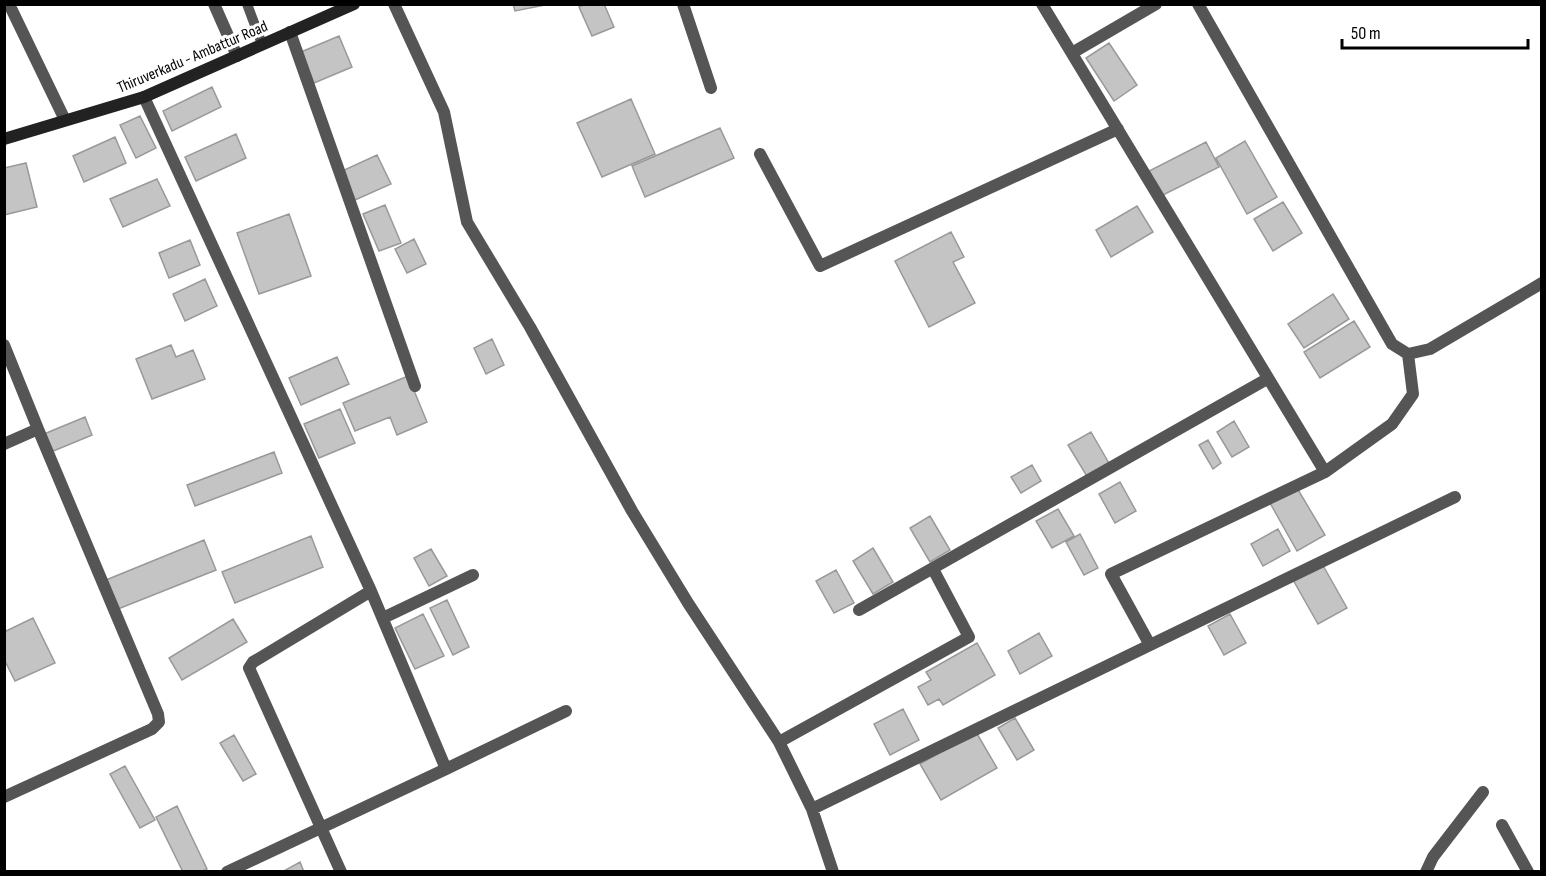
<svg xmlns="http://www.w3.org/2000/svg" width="1546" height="876" font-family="'Sofia Sans Condensed',sans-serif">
	<rect width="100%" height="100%" fill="#fff"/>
	<!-- building -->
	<path fill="#c4c4c4" stroke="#999" stroke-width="1.5" d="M 513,4 L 550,4 L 515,11 Z
		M 585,4 L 604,4 L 614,27 L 592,36 L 579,7 Z
		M 339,36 L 352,67 L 314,83 L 301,52 Z
		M 1109,43 L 1137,85 L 1114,101 L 1086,58 Z
		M 212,87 L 221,107 L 172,131 L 163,111 Z
		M 631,99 L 655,154 L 602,177 L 577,123 Z
		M 140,116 L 156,148 L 136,158 L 120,125 Z
		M 720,128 L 734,158 L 645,197 L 632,166 Z
		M 236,134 L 246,158 L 196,181 L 185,157 Z
		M 115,137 L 126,163 L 84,182 L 73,156 Z
		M 1245,141 L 1277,197 L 1247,214 L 1216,158 Z
		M 1206,142 L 1219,167 L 1161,196 L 1149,171 Z
		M 377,155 L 391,184 L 355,200 L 342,171 Z
		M 26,163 L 37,207 L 4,215 L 4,168 Z
		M 157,179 L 170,206 L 123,227 L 110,199 Z
		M 1283,202 L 1302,233 L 1273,251 L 1254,219 Z
		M 385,205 L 401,243 L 379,251 L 363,214 Z
		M 1137,206 L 1153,232 L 1111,257 L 1096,230 Z
		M 289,214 L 311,276 L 259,294 L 237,233 Z
		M 951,232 L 964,257 L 953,262 L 975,303 L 929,327 L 895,261 Z
		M 414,239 L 426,264 L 407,273 L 395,249 Z
		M 190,240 L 200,265 L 169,278 L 159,253 Z
		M 205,279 L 217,306 L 185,321 L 173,294 Z
		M 1333,294 L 1349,319 L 1304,348 L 1288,324 Z
		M 1354,321 L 1370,347 L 1320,378 L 1304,352 Z
		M 492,339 L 504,365 L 486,374 L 474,348 Z
		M 171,345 L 176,357 L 193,350 L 205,379 L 152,399 L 136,359 Z
		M 337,357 L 349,384 L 301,405 L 289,378 Z
		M 408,376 L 427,422 L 397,435 L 390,417 L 355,431 L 343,403 Z
		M 340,409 L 355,443 L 319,458 L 304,424 Z
		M 85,417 L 92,435 L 51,452 L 44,434 Z
		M 1234,421 L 1249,447 L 1232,457 L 1217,432 Z
		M 1091,432 L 1110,465 L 1088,478 L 1068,445 Z
		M 1208,440 L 1221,463 L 1213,469 L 1199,445 Z
		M 274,452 L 282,473 L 195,506 L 187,485 Z
		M 1032,465 L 1041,481 L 1021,493 L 1011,477 Z
		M 1120,482 L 1136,511 L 1115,523 L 1099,494 Z
		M 1297,488 L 1325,535 L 1297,551 L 1270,503 Z
		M 1058,509 L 1074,536 L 1052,548 L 1036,521 Z
		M 930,516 L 950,550 L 930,562 L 910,528 Z
		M 1278,529 L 1290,551 L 1263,566 L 1251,544 Z
		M 1080,534 L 1098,568 L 1084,575 L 1066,542 Z
		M 311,536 L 323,567 L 235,603 L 222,572 Z
		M 204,540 L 216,570 L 118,609 L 106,580 Z
		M 873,548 L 893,582 L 873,594 L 853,561 Z
		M 431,549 L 447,576 L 429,586 L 414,558 Z
		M 1321,562 L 1347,608 L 1318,624 L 1292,578 Z
		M 836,570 L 854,603 L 834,613 L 816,581 Z
		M 447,600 L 469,647 L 453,655 L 430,608 Z
		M 423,614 L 444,656 L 415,669 L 395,628 Z
		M 1230,614 L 1246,643 L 1224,655 L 1208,626 Z
		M 33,618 L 55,663 L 15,681 L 4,659 L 4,632 Z
		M 233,619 L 247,642 L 182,680 L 169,658 Z
		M 1039,633 L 1052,656 L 1020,674 L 1008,651 Z
		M 977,643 L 995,675 L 943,705 L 939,699 L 928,705 L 918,687 L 931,680 L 926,672 Z
		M 903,709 L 919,740 L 890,755 L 874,724 Z
		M 1015,718 L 1034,750 L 1017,760 L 998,728 Z
		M 976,732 L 997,768 L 941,800 L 920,764 Z
		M 234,735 L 256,774 L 243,781 L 220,743 Z
		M 125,766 L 155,820 L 140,828 L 110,774 Z
		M 177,806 L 207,869 L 201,872 L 183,872 L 156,817 Z
		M 300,862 L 304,872 L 282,872 Z"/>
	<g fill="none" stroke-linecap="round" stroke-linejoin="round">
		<!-- lane -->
		<path stroke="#555" stroke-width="10" d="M 247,4 L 262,44"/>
		<!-- street -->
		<path stroke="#555" stroke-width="12" d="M 9,4 L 65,120
			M 214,4 L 237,56
			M 394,4 L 444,112 L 467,222 L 530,327 L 632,511 L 688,603 L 779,742 L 812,809 L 833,872
			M 683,4 L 711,88
			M 1042,4 L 1325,472 L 1111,574 L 1150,645
			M 1198,4 L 1392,344 L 1408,354 L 1430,349 L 1542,283
			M 290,32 L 415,386
			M 1072,53 L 1156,4
			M 144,97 L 371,591 L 446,769 L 227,872
			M 760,154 L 820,266 L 1118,129
			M 4,345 L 38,429 L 158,714 L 159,722 L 152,729 L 4,797
			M 4,444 L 38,429
			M 1325,472 L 1392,424 L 1413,394 L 1408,354
			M 859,610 L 1267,379
			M 383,618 L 473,575
			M 779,742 L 969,637 L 933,569
			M 446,769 L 566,711
			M 812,809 L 1455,497
			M 1502,825 L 1528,872
			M 341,872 L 249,668 L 253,662 L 371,591
			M 1426,872 L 1433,857 L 1483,792"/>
		<!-- secondary -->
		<path stroke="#222" stroke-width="12" d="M 4,139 L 144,97 L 354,4"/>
	</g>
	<g text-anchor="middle" stroke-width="6" stroke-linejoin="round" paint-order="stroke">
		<!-- street labels -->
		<g font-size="16" fill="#000" stroke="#fff">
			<text transform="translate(192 56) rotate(-23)" y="6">Thiruverkadu - Ambattur Road</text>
		</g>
	</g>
	<!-- border -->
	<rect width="1546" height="876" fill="none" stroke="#000000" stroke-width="12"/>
	<!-- scale -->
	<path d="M1342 39v9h186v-9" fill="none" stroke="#000000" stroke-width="3"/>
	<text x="1351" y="39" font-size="18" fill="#000000" stroke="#ffffff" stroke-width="4.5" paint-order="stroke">50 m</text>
</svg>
